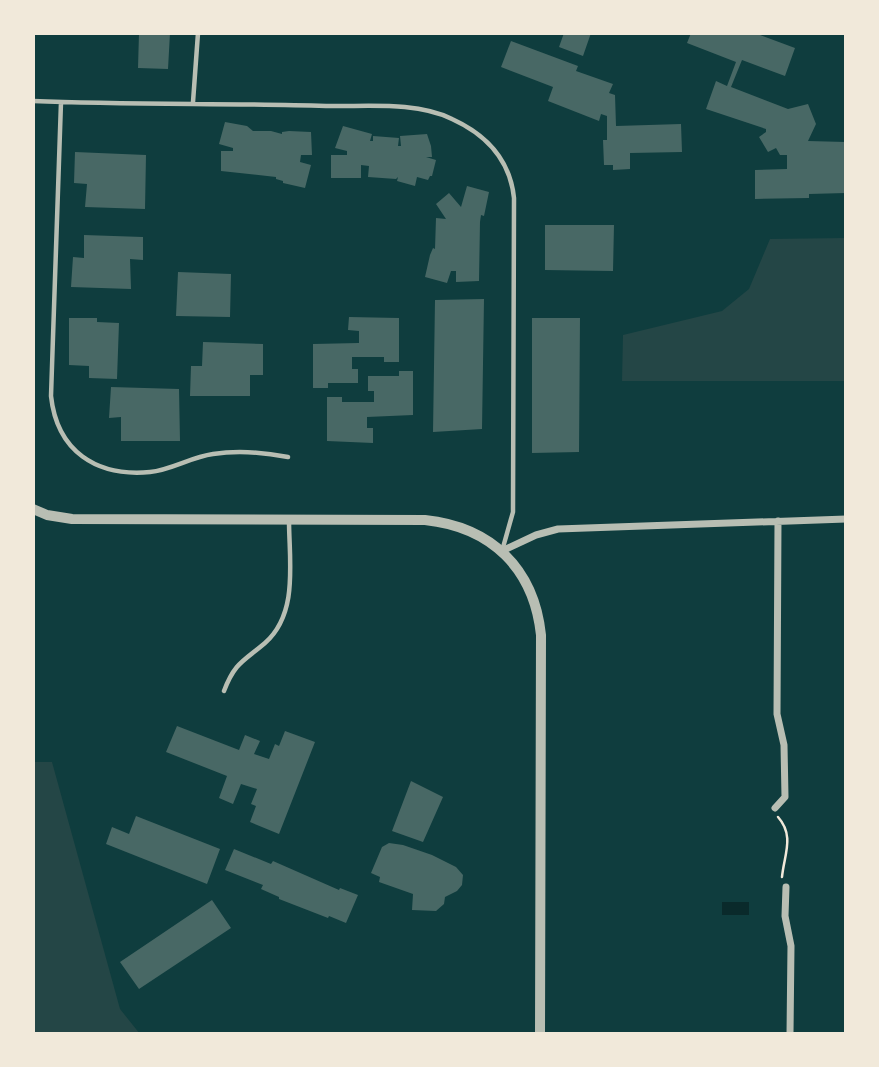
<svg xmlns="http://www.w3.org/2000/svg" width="879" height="1067" font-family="'Sofia Sans Condensed',sans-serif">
	<rect width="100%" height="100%" fill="#0f3d3e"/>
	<!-- green -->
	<path fill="#244646" d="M 846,238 L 846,381 L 622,381 L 623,335 L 722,311 L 749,289 L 770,239 Z
		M 33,762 L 52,762 L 120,1009 L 140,1034 L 33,1034 Z"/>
	<!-- water -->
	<path fill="#0a2a2b" d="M 722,902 L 749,902 L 749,915 L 722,915 Z"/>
	<!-- building -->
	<path fill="#486865" d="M 139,33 L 170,33 L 168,69 L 138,68 Z
		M 564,33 L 591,33 L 583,56 L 559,47 Z
		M 691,33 L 755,33 L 795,48 L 785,76 L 742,60 L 731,87 L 788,109 L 808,104 L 816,124 L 808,141 L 846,142 L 846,193 L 809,194 L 809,198 L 755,199 L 755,170 L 787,169 L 787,155 L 780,155 L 776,148 L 768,152 L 759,137 L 766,132 L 766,129 L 706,109 L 716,81 L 727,86 L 736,62 L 687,43 Z
		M 511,41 L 578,66 L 576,71 L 613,84 L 609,93 L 615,95 L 616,126 L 681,124 L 682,152 L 630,153 L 630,169 L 613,170 L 613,165 L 604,165 L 603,140 L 607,140 L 607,116 L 601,114 L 599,121 L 548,101 L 553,87 L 501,67 Z
		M 225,122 L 247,126 L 253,131 L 271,131 L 282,134 L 282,132 L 289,131 L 311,132 L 312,155 L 301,155 L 300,162 L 311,165 L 305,188 L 283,183 L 283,181 L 276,179 L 276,177 L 221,171 L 221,151 L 233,151 L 233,148 L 219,144 Z
		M 343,126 L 372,134 L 370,141 L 373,141 L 373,136 L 399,138 L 398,146 L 401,146 L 400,136 L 427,134 L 431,146 L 432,157 L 426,157 L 436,160 L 432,176 L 430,176 L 428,180 L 417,177 L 415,186 L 397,181 L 398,177 L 396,179 L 368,177 L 369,166 L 361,165 L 361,178 L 331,178 L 331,155 L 347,155 L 347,151 L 335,148 Z
		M 75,152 L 146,155 L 145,209 L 85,207 L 87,184 L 74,183 Z
		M 467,186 L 489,192 L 484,216 L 481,215 L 480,222 L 479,281 L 456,282 L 456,271 L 451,271 L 447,283 L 425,277 L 430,255 L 433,248 L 435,249 L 436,218 L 446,219 L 436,204 L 449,193 L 461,207 Z
		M 545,225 L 614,225 L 613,271 L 545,270 Z
		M 84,235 L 143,237 L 143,260 L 130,259 L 131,289 L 71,287 L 73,257 L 84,258 Z
		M 178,272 L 231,274 L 230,317 L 176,316 Z
		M 484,299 L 482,429 L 433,432 L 435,300 Z
		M 349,317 L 399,318 L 399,362 L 384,362 L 384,357 L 352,357 L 352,369 L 358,369 L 358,383 L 328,383 L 328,388 L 313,388 L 313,344 L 359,343 L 359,331 L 348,330 Z
		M 69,318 L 97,318 L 97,322 L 119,323 L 117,379 L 89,378 L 89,366 L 69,365 Z
		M 532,318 L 580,318 L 579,452 L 532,453 Z
		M 203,342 L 263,344 L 263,375 L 250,375 L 250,396 L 190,396 L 191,366 L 202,366 Z
		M 399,371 L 413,371 L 413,415 L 367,417 L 367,428 L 373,428 L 373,443 L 327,441 L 327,397 L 342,397 L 342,402 L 374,402 L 374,391 L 368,391 L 368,376 L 399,376 Z
		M 111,387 L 179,389 L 180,441 L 121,441 L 121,417 L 109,418 Z
		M 177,726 L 239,750 L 245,735 L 260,741 L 254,754 L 269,759 L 275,744 L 279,746 L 285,731 L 315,742 L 279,834 L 250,822 L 256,806 L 251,804 L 257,789 L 241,784 L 233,804 L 219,798 L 227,776 L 166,752 Z
		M 411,781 L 443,797 L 423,842 L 392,831 Z
		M 136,816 L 220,849 L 207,884 L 106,844 L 112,827 L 129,834 Z
		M 389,843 L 403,845 L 432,855 L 456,867 L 463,875 L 462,885 L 457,891 L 445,897 L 444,904 L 436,911 L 412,910 L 413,894 L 379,882 L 380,877 L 371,873 L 382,847 Z
		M 234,849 L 271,864 L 273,861 L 339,890 L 340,888 L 358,895 L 346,923 L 329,916 L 328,918 L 279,899 L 279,897 L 261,889 L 263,885 L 225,870 Z
		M 212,900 L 231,928 L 139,989 L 120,962 Z"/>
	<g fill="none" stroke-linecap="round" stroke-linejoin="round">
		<!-- path -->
		<path stroke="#f1e9da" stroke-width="2.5" d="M 778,817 C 795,836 784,855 782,877"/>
		<!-- service -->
		<path stroke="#b8beb3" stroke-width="4.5" d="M 33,101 C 131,105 228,103 326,106 C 366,107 415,101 452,119 C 487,135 510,160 514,198 L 513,512 L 502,551
			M 61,102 L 51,396 C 57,451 96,477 150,472 C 171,470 191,457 213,454 C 239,450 262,452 288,457
			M 193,102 L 198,33
			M 224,691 C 235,662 244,661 265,643 C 299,613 289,561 289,520"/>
		<!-- minor -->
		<path stroke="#b8beb3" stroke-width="7" d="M 502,551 L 536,535 L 558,529 L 846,519
			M 775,808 L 785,797 L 784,745 L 777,714 L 778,521
			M 786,887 L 785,916 L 791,946 L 790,1034"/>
		<!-- tertiary -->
		<path stroke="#b8beb3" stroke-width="10" d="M 33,509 L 47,515 L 72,519 L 425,520 C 491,527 534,568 541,635 L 540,1034"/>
	</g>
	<!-- border -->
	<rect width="879" height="1067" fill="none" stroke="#f1e9da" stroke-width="70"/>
</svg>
